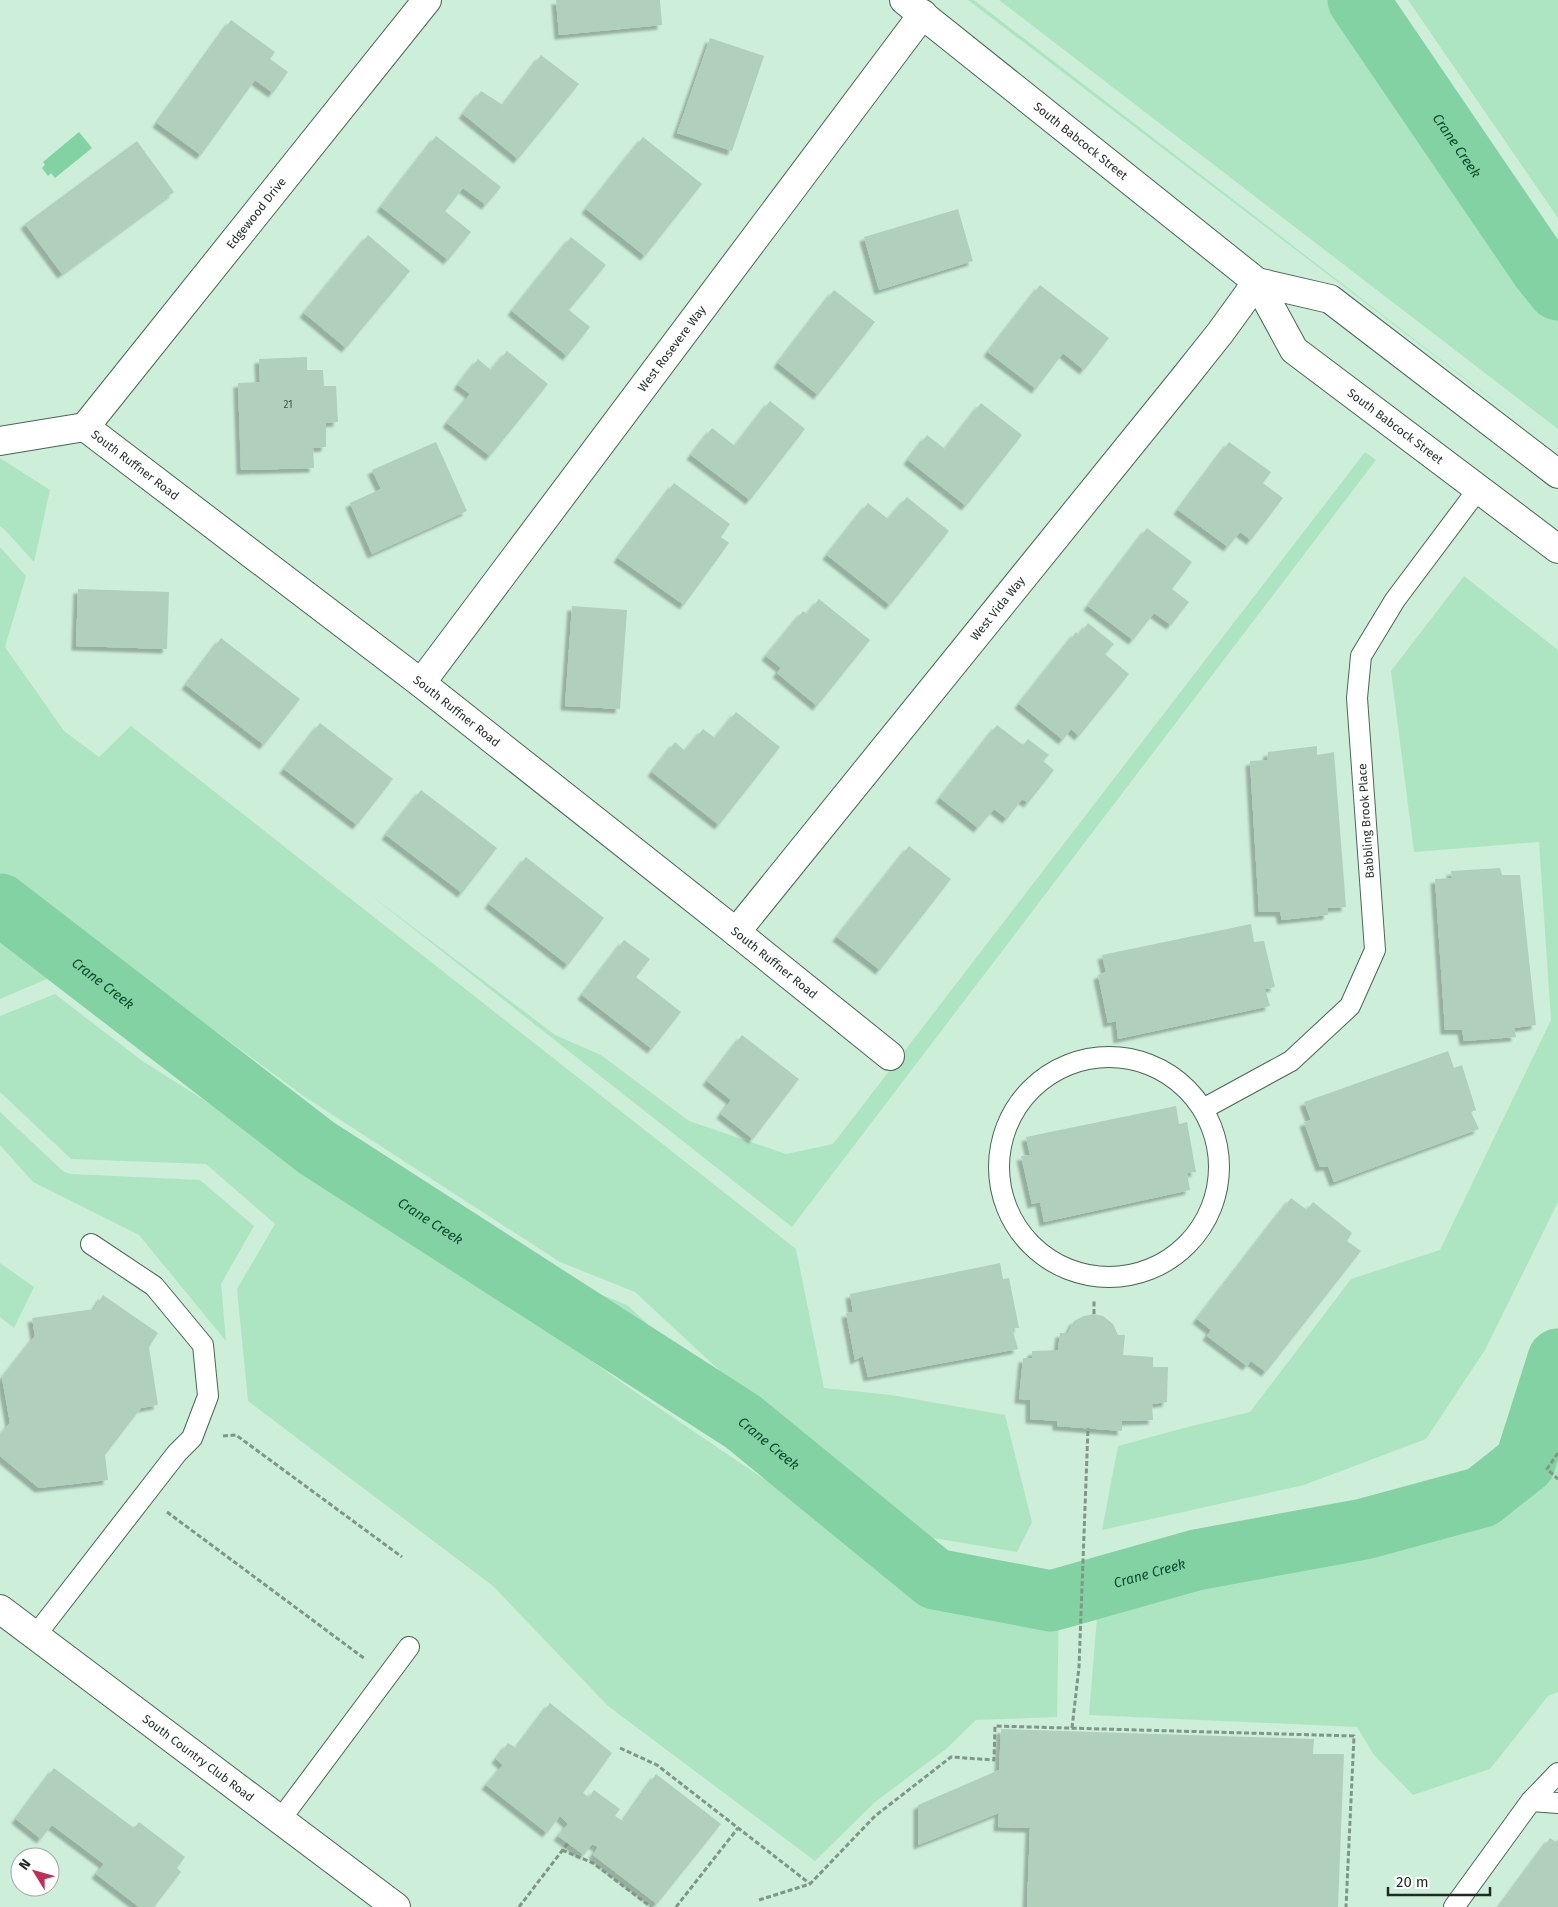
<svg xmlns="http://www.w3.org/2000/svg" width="1558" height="1907" font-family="'Fira Sans',sans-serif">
	<defs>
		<filter id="shadow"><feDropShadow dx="-4.5" dy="4.5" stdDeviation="1" flood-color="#0004"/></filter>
	</defs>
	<rect width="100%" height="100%" fill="#cdeed9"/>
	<!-- green -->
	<path fill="#ade5c3" d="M 968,0 L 974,0 L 1558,450 Z
		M 999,0 L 1336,0 L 1509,256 L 1558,313 L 1558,429 Z
		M 1354,0 L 1390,0 L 1558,245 L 1558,290 L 1522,248 Z
		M 1408,0 L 1558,0 L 1558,218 Z
		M 1365,452 L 1376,460 L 792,1227 L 368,893 L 555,1035 L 601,1055 L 689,1121 L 786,1154 L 833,1144 Z
		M 0,458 L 50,490 L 34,562 L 5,530 L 0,526 Z
		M 0,547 L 26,576 L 5,647 L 64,731 L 99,757 L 131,726 L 796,1249 L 824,1388 L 891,1395 L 1005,1415 L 1032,1522 L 1017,1552 L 927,1537 L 787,1433 L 635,1292 L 560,1262 L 305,1097 L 0,873 Z
		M 1464,576 L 1558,650 L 1558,1202 L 1485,1350 L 1426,1439 L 1304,1485 L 1102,1530 L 1118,1446 L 1188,1427 L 1250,1412 L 1351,1279 L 1440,1250 L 1551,1020 L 1539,842 L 1414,852 L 1391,671 Z
		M 0,892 L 296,1109 L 551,1274 L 627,1305 L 689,1362 L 665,1393 L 485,1267 L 330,1162 L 149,1047 L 58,979 L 47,979 L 0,999 Z
		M 55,994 L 141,1060 L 322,1175 L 477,1279 L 631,1389 L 813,1512 L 918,1588 L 993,1603 L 1059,1607 L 1057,1717 L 976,1720 L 946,1749 L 875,1802 L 815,1861 L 608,1706 L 493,1586 L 248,1401 L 237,1289 L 275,1224 L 206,1164 L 71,1159 L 0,1092 L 0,1016 Z
		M 0,1112 L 64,1172 L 72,1174 L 200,1180 L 254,1226 L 221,1284 L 226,1341 L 139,1235 L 33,1182 L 0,1145 Z
		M 0,1263 L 34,1287 L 14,1328 L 0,1317 Z
		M 1558,1359 L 1558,1692 L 1548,1696 L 1490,1769 L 1413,1795 L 1374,1755 L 1357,1727 L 1089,1715 L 1098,1605 L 1479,1524 L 1542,1481 L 1525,1463 Z"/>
	<!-- water -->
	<path fill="#82d2a4" d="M 79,132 L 92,148 L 55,178 L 51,173 L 48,176 L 42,168 L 45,165 L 43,162 Z"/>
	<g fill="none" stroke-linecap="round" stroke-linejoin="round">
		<!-- river -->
		<g stroke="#82d2a4" stroke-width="61">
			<path id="s1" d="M 1358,0 L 1541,269 L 1558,290"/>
			<path id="s2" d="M 0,904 L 317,1148 L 743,1422 L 935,1579 L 1051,1601 L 1196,1560 L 1364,1529 L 1482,1497 L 1525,1463 L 1558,1359"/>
		</g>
	</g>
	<!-- building -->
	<path fill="#b0d0bc" filter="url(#shadow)" d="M 556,0 L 660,0 L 662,25 L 559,35 Z
		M 231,20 L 275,52 L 270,59 L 288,72 L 273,93 L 255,80 L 201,155 L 157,123 Z
		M 710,38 L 764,56 L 732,151 L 677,133 Z
		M 541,55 L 579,84 L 518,159 L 463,114 L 481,91 L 503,105 Z
		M 436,136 L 501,187 L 486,205 L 463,188 L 445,211 L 471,232 L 448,260 L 381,207 Z
		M 643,137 L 702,184 L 645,256 L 586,209 Z
		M 137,141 L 174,192 L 62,274 L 25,224 Z
		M 958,209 L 973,261 L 879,290 L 864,237 Z
		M 368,235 L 410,271 L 346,348 L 304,313 Z
		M 571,237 L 606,265 L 569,310 L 590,327 L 567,356 L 512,311 Z
		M 1040,285 L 1109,338 L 1084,370 L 1063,353 L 1036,389 L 988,352 Z
		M 834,290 L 875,322 L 818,395 L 778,363 Z
		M 507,351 L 548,384 L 490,456 L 447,423 L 470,394 L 458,385 L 478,359 L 491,370 Z
		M 307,357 L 307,370 L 323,370 L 324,386 L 336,386 L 338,422 L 326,423 L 326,447 L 313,448 L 314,468 L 241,470 L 238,383 L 260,382 L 259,359 Z
		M 770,401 L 805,429 L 750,500 L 691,455 L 712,428 L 735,446 Z
		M 981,403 L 1022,435 L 966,506 L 908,460 L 927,435 L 945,449 Z
		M 436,442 L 467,511 L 372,554 L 350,503 L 381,489 L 372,470 Z
		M 1229,442 L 1271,472 L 1263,483 L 1283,498 L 1251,540 L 1240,532 L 1228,547 L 1178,510 Z
		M 674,483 L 730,524 L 721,537 L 729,543 L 684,605 L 618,558 Z
		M 907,497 L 949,531 L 890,605 L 827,555 L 868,503 L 888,519 Z
		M 1147,528 L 1192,562 L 1172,589 L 1189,602 L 1171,625 L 1154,613 L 1133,640 L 1088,606 Z
		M 78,589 L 169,592 L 167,649 L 76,646 Z
		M 819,599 L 870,640 L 817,706 L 777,673 L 781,668 L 766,656 L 803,611 L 807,614 Z
		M 572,606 L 627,610 L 620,709 L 565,706 Z
		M 1088,623 L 1114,644 L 1105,654 L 1129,674 L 1079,736 L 1071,729 L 1063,740 L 1019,704 L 1076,632 L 1079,635 Z
		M 221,638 L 300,699 L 264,745 L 186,685 Z
		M 736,712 L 780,747 L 719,825 L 652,772 L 675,742 L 685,751 L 703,729 L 715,738 Z
		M 320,723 L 393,779 L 357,825 L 284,769 Z
		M 997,725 L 1023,745 L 1028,739 L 1049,755 L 1043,761 L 1054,770 L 1028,803 L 1022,799 L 1007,819 L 994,809 L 978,828 L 940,798 Z
		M 1317,746 L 1317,755 L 1334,752 L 1346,907 L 1328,908 L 1328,915 L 1282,920 L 1280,912 L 1259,912 L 1250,761 L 1267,760 L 1268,752 Z
		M 421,790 L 497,848 L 462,893 L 386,835 Z
		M 909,846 L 951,879 L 880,970 L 837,937 Z
		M 526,857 L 604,918 L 568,965 L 489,904 Z
		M 1500,868 L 1502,875 L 1520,875 L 1536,1025 L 1514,1028 L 1516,1037 L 1464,1041 L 1462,1030 L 1445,1030 L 1435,879 L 1452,878 L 1451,871 Z
		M 1251,924 L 1254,942 L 1264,941 L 1275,987 L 1265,989 L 1270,1006 L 1118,1039 L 1116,1021 L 1108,1023 L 1098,975 L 1106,972 L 1102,955 Z
		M 624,940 L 650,959 L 636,977 L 681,1012 L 652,1049 L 582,995 Z
		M 742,1035 L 799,1079 L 753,1139 L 721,1114 L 731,1100 L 707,1081 Z
		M 1448,1051 L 1454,1068 L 1462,1065 L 1476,1110 L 1471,1112 L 1479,1129 L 1334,1182 L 1328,1166 L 1320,1167 L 1304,1122 L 1311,1120 L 1304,1102 Z
		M 1176,1106 L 1179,1124 L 1187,1122 L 1196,1172 L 1187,1173 L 1190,1190 L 1044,1222 L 1040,1202 L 1032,1204 L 1021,1156 L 1030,1155 L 1026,1137 Z
		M 1291,1198 L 1307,1210 L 1313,1202 L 1352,1233 L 1347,1241 L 1361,1251 L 1266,1372 L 1251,1361 L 1247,1366 L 1207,1336 L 1211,1330 L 1197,1319 Z
		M 1000,1263 L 1003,1279 L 1009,1278 L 1019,1328 L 1012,1328 L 1018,1349 L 868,1377 L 863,1356 L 855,1360 L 846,1313 L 853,1312 L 850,1294 Z
		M 103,1295 L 158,1333 L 149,1347 L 158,1405 L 141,1408 L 105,1455 L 108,1480 L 39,1488 L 0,1456 L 0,1435 L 10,1423 L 2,1378 L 35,1336 L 32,1318 L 94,1309 Z
		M 1094,1314 L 1103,1316 L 1113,1324 L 1118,1335 L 1125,1335 L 1123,1355 L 1153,1357 L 1153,1367 L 1168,1367 L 1167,1402 L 1152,1404 L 1153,1420 L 1122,1421 L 1122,1431 L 1057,1426 L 1057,1421 L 1030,1419 L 1030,1400 L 1019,1399 L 1023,1358 L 1032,1358 L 1032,1351 L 1058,1350 L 1060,1333 L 1068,1333 L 1074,1321 L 1084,1316 Z
		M 550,1703 L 612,1753 L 583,1793 L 589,1797 L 594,1790 L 620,1809 L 615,1816 L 623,1821 L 656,1774 L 721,1824 L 657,1904 L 593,1855 L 598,1847 L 592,1844 L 584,1855 L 558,1836 L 568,1824 L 560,1816 L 547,1833 L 486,1785 L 503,1765 L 496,1759 L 508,1743 L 516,1748 Z
		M 1001,1729 L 1314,1739 L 1313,1754 L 1344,1754 L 1338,1907 L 1027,1907 L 1030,1828 L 998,1827 L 999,1813 L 918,1845 L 918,1805 L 999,1770 Z
		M 54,1768 L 134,1828 L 139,1822 L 185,1857 L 177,1868 L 181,1872 L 154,1907 L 139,1907 L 96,1874 L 104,1864 L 52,1825 L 41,1839 L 16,1819 Z
		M 1550,1838 L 1556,1842 L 1558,1839 L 1558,1907 L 1499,1907 Z"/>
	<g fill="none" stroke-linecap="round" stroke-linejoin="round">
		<defs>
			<path id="service" d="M999 1167a110 110 0 1 1 220 0a110 110 0 1 1-220 0Z
				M 1203,1109 L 1291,1061 L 1350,1006 L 1375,950 L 1357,698 L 1361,656 L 1395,600 L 1479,488
				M 35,1636 L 177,1453 L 192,1438 L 208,1396 L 203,1345 L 154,1286 L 91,1244
				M 1531,1801 L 1558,1803
				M 280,1820 L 409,1647
				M 1454,1907 L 1531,1801 L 1558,1773"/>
			<g id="minor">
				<path id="s3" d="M 85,427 L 427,0"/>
				<path id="s4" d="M 0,441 L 85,427 L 421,683 L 736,932 L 890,1056"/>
				<path id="s5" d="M 421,683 L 923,14"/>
				<path id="s6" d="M 736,932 L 1181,382 L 1220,333 L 1257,282"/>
			</g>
			<g id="tertiary">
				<path id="s7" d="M 0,1609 L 396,1907"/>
			</g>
			<g id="secondary">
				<path id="s8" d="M 904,0 L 1257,282 L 1294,350 L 1558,549"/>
				<path d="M 1257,282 L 1330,299 L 1558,474"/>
			</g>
		</defs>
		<!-- service casing -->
		<use href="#service" stroke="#496655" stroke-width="22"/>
		<!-- minor casing -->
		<use href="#minor" stroke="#496655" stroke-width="30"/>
		<!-- tertiary casing -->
		<use href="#tertiary" stroke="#496655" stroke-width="30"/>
		<!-- secondary casing -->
		<use href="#secondary" stroke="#496655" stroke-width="30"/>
		<!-- path -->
		<path stroke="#7f9788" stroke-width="3" stroke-dasharray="5 2.5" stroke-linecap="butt" d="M 1094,1314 L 1094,1299
			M 223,1436 L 236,1435 L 402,1557
			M 1558,1453 L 1547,1469 L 1558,1479
			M 167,1512 L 365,1659
			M 1072,1728 L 1079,1667 L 1088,1428
			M 620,1748 L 657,1765 L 809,1883
			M 562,1850 L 593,1863 L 651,1907
			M 759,1900 L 810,1884 L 875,1816 L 951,1757 L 994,1760 L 995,1726 L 1354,1736 L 1346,1907
			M 519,1907 L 568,1843
			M 676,1907 L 738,1828"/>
		<!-- service -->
		<use href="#service" stroke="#fff" stroke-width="20"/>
		<!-- minor -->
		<use href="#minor" stroke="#fff" stroke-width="28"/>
		<!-- tertiary -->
		<use href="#tertiary" stroke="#fff" stroke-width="28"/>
		<!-- secondary -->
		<use href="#secondary" stroke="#fff" stroke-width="28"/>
	</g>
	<g text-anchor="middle" stroke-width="4" stroke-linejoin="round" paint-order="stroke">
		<!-- number labels -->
		<g font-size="10" fill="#425449">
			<text x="288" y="408">21</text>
		</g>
		<!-- street labels -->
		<g font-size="12" fill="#1e2b23" stroke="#fff">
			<text dy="4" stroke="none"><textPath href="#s8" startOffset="226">South Babcock Street</textPath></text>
			<text dy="4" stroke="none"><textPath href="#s3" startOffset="274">Edgewood Drive</textPath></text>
			<text dy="4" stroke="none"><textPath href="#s5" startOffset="418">West Rosevere Way</textPath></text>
			<text dy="4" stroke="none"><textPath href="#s8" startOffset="656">South Babcock Street</textPath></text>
			<text dy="4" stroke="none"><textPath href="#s4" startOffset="149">South Ruffner Road</textPath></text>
			<text dy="4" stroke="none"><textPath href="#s6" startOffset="416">West Vida Way</textPath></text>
			<text dy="4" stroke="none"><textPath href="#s4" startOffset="554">South Ruffner Road</textPath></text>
			<text transform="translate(1366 821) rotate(-94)" y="4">Babbling Brook Place</text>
			<text dy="4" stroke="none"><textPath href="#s4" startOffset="959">South Ruffner Road</textPath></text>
			<text dy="4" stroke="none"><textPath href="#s7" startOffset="248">South Country Club Road</textPath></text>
		</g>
		<!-- water labels -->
		<g font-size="14" font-style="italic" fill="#0c4b2e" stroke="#fff">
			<text dy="5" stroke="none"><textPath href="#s1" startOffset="176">Crane Creek</textPath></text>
			<text dy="5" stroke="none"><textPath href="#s2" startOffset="130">Crane Creek</textPath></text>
			<text dy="5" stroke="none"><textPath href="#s2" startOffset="535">Crane Creek</textPath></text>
			<text dy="5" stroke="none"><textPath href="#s2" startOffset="940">Crane Creek</textPath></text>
			<text dy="5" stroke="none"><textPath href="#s2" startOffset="1375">Crane Creek</textPath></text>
		</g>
	</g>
	<!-- north arrow -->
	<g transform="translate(35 1872) rotate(307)"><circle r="24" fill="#ffffff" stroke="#a5aaa7"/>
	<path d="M0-4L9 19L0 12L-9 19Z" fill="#bd2f5a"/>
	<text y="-8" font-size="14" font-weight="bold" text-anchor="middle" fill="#1e2b23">N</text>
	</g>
	<!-- scale -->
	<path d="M1388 1887v8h102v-8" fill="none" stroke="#1e2b23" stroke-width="2.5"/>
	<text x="1396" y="1887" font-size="15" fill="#1e2b23" stroke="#ffffff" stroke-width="4" paint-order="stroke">20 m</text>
</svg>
